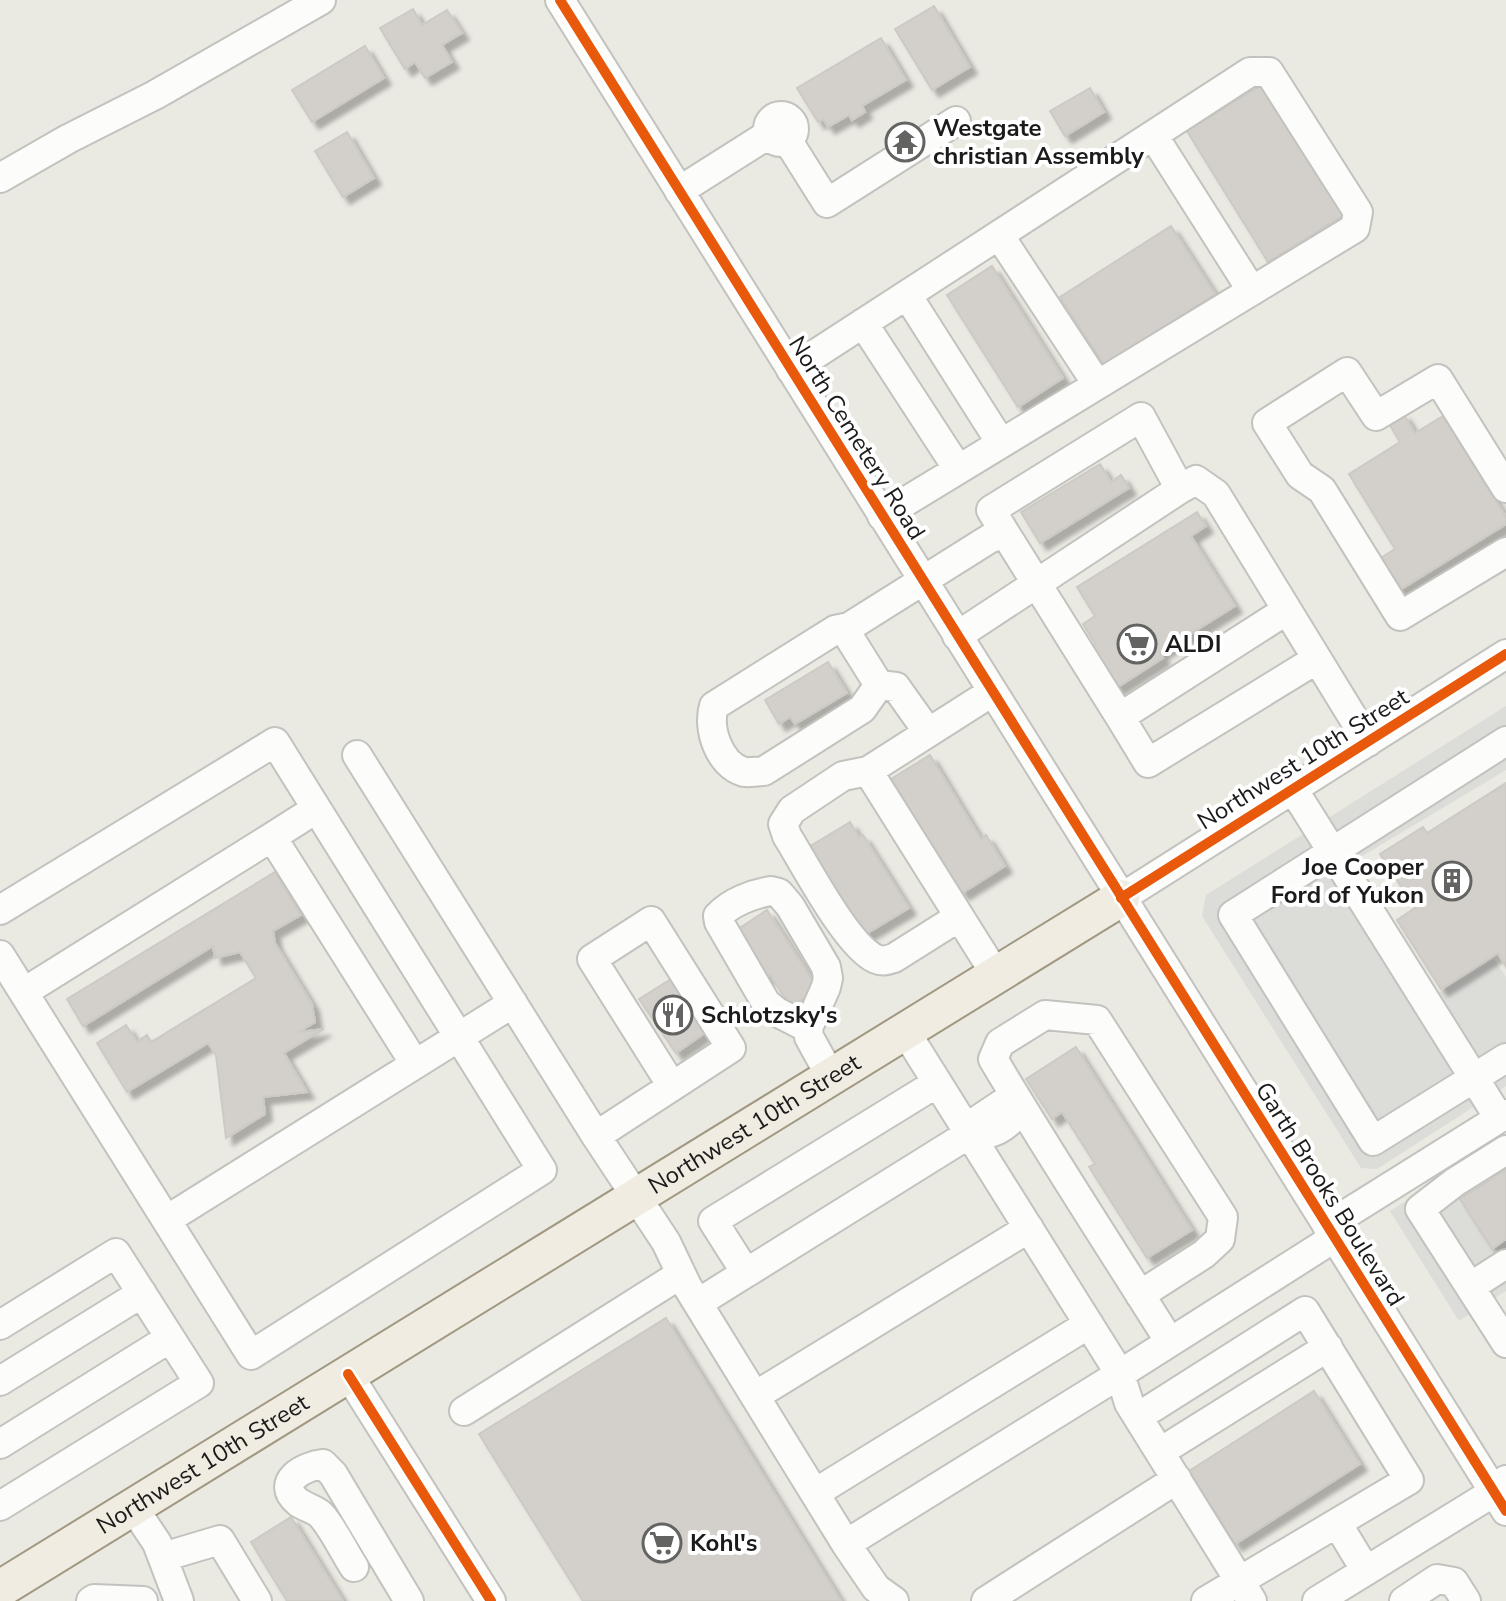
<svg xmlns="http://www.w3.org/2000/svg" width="1506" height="1601" font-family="'Nunito Sans',sans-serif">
	<defs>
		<filter id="shadow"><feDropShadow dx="7" dy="7" stdDeviation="2" flood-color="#0004"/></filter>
	</defs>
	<rect width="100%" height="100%" fill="#eae9e2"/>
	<!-- parking -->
	<path fill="#dcdcd9" d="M 1506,706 L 1506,748 L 1502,751 L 1506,759 L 1506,770 L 1354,861 L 1439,993 L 1494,959 L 1506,977 L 1506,1086 L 1377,1169 L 1361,1168 L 1202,916 L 1206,895 Z
		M 1506,1138 L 1506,1170 L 1460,1199 L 1491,1248 L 1506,1239 L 1506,1291 L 1459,1321 L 1390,1211 Z"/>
	<!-- building -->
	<path fill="#d3d0cb" stroke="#cdcac4" stroke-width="2" filter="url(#shadow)" d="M 934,6 L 970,67 L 932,90 L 895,29 Z
		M 413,9 L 422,25 L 447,10 L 462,33 L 442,45 L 452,62 L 425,78 L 415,62 L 405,69 L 380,28 Z
		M 881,38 L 906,80 L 862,106 L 865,112 L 852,120 L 849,115 L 828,127 L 823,119 L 818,122 L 797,88 Z
		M 365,46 L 384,78 L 312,122 L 292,90 Z
		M 1263,84 L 1344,215 L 1268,262 L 1187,131 Z
		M 1090,88 L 1104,112 L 1065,136 L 1050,111 Z
		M 347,132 L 374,178 L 343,197 L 315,151 Z
		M 1171,226 L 1215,294 L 1104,365 L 1060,297 Z
		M 992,266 L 1063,378 L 1018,407 L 947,295 Z
		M 1403,413 L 1415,433 L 1443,416 L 1506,517 L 1506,524 L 1398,591 L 1379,559 L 1395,549 L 1349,474 L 1400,442 L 1388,422 Z
		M 1100,464 L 1111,482 L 1121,475 L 1129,488 L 1040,543 L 1021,512 Z
		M 1197,512 L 1206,526 L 1191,536 L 1235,606 L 1160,653 L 1163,658 L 1116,688 L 1091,647 L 1095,644 L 1083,624 L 1095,616 L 1077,587 Z
		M 828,662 L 847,693 L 795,724 L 790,717 L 779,724 L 765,700 Z
		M 930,755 L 981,839 L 986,835 L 1005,866 L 962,893 L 891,779 Z
		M 1506,783 L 1506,967 L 1498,953 L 1441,989 L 1397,920 L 1415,908 L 1380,854 L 1423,827 L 1427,833 Z
		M 850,822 L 859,837 L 863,835 L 909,908 L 856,940 L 802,851 Z
		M 275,872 L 301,915 L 273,931 L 275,943 L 312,1004 L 315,1022 L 299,1032 L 324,1029 L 284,1053 L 307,1092 L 263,1097 L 265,1114 L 226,1138 L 216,1055 L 208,1043 L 127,1092 L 97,1043 L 126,1025 L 137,1042 L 147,1035 L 151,1042 L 256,978 L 240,952 L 215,958 L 213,946 L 83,1026 L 67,999 Z
		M 767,910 L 818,989 L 791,1007 L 770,975 L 762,980 L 732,933 Z
		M 673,978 L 706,1032 L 676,1053 L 639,999 Z
		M 1076,1047 L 1192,1230 L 1147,1258 L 1089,1167 L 1095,1164 L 1062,1112 L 1052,1119 L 1026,1079 Z
		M 1506,1170 L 1506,1239 L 1492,1249 L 1460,1199 Z
		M 666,1318 L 841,1601 L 583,1601 L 479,1434 Z
		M 1314,1391 L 1360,1464 L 1235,1544 L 1189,1471 Z
		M 291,1517 L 343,1601 L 287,1601 L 251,1542 Z"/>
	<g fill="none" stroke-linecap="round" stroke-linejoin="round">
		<defs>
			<path id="minor" d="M 560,0 L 1506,1511
				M768 129a13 13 0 1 1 26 0a13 13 0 1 1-26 0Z
				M 1153,135 L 1252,291
				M 788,141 L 827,203 L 956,121
				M 0,178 L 68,139 L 155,95 L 321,0
				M 679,191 L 769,134
				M 999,235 L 1097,384
				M 907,295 L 1001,443
				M 863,323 L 958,469
				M 791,370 L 1250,72 L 1269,72 L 1358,212 L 1355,228 L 882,516
				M 1506,488 L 1438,379 L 1376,416 L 1347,372 L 1267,423 L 1300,475 L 1322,490 L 1400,616 L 1506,552
				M 1005,533 L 1120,717
				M 1287,610 L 1120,717 L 1148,763 L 1317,659
				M 844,629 L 879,685 L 862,709 L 764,771 C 757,771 751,773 744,772 C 719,765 707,728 714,706 L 835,630 L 849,627 L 989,539 L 1005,533 L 991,510 L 1141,417 L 1180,489 L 1196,480 L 1216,494 L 1368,742
				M 957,636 L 1180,489
				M 879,685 L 896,687 L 928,732
				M 992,692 L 868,771 L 996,975
				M 1506,741 L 1233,915 L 1373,1141 L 1506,1058
				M 357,755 L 596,1136
				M 868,771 L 843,776 L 792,810 L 783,824 L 787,836 C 806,866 847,946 876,959 C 883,962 888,960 894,958 L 959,917
				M 1293,789 L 1499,1118
				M 272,837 L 316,809
				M 1121,898 L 1506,654
				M 0,910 L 275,742 L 542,1170 L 251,1355 L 0,955
				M 24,992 L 272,837 L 415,1064
				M 808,1028 L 777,1012 L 766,1003 L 719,922 L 718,916 C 731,902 753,894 771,891 L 779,893 L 790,906 L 826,967 L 828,978 L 826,987 L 808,1028 L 809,1037 L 831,1077
				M 672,1086 L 592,959 L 651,921 L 731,1048 L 596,1136 L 666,1242 L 687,1286 L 846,1544 L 876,1588 L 894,1601
				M 1002,1104 L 1021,1106 C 1009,1127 993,1137 969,1134 L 975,1122 Z
				M 1506,1150 L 1455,1182 L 1420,1209 L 1506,1343
				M 168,1219 L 513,1003
				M 1327,1226 L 1506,1114
				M 746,1273 L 969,1134
				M 1470,1287 L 1506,1264
				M 1140,1295 L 1204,1254 L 1220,1239 L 1223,1217 L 1097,1020 L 1045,1015 L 1000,1043 L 993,1059 C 1050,1155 1111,1248 1170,1342
				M 698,1303 L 746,1273 L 713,1221 L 937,1083
				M 0,1325 L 116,1253 L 199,1383 L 0,1506
				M 348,1374 L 491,1601
				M 0,1381 L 142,1293
				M 755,1396 L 1029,1228
				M 464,1411 L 681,1274
				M 1138,1417 L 1305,1311 L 1409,1480 L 1206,1601
				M 0,1444 L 170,1338
				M 1160,1452 L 1328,1347
				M 815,1493 L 1089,1324
				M 133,1507 L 157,1543 L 179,1601
				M 1337,1523 L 1366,1571
				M 846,1544 L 1120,1374 L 905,1031
				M 163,1557 L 220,1540 L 257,1601
				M 354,1567 C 344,1552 332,1526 320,1514 C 314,1509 305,1507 298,1502 C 274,1482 304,1466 323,1464 L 333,1474 L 409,1601
				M 91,1601 L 94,1599 L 143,1601
				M 986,1601 L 1177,1479
				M 1252,1601 L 1129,1403 L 1120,1374 L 1334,1238
				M 1317,1601 L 1494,1492 L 1506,1480
				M 1404,1601 L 1437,1579 L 1454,1582 L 1466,1601"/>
			<g id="major">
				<path id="s1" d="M 0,1589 L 1121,898"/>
			</g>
		</defs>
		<!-- minor casing -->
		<use href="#minor" stroke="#c2c2bf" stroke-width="32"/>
		<!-- major casing -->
		<use href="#major" stroke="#a09880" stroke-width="40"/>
		<!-- minor -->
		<use href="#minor" stroke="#fcfcfb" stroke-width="28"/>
		<!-- major -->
		<use href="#major" stroke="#f0ece2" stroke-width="36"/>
		<defs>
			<path id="cycleway" d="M 560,0 L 1506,1511
				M 1121,898 L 1506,654
				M 348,1374 L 491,1601"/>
		</defs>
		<!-- cycleway casing -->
		<use href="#cycleway" stroke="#fff" stroke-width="15"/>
		<!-- cycleway -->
		<use href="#cycleway" stroke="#e8590c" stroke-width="10"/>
	</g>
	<!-- icons -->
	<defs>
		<symbol id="temple-ring" viewBox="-11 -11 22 22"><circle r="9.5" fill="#fff" stroke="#636361" stroke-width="1.5"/><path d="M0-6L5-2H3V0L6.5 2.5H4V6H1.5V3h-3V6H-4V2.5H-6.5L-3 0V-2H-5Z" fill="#636361"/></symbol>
		<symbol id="supermarket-ring" viewBox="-11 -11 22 22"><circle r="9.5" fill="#fff" stroke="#636361" stroke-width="1.5"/><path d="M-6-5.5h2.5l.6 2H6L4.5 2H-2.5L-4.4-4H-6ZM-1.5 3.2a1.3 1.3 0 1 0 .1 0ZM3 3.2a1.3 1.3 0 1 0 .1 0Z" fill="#636361"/></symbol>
		<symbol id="building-ring" viewBox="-11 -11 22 22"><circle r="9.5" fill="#fff" stroke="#636361" stroke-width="1.5"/><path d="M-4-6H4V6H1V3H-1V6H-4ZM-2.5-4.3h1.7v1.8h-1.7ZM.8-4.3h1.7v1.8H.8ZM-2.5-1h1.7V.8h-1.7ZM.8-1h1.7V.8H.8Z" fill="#636361"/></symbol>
		<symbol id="restaurant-ring" viewBox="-11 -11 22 22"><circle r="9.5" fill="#fff" stroke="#636361" stroke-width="1.5"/><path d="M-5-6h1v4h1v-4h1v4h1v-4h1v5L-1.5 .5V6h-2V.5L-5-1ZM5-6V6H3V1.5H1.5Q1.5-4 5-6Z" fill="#636361"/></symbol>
	</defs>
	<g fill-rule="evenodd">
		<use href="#temple-ring" x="883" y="120" width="44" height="44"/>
		<use href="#supermarket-ring" x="1115" y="622" width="44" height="44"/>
		<use href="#building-ring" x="1430" y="859" width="44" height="44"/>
		<use href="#restaurant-ring" x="651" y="993" width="44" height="44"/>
		<use href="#supermarket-ring" x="640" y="1521" width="44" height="44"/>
	</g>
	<g text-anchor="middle" stroke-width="8" stroke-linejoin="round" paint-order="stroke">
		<!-- poi labels -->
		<g font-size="24" font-weight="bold" fill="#1b1b1b" stroke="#fff" text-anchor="start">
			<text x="933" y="136">Westgate<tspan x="933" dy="28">christian Assembly</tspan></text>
			<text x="1165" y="652">ALDI</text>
			<text x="1424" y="875" text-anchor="end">Joe Cooper<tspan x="1424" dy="28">Ford of Yukon</tspan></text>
			<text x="701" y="1023">Schlotzsky's</text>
			<text x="690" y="1551">Kohl's</text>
		</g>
		<!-- street labels -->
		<g font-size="24" fill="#1b1b1b" stroke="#fff">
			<text transform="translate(857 438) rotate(58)" y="8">North Cemetery Road</text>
			<text transform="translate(1303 759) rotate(-32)" y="8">Northwest 10th Street</text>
			<text dy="8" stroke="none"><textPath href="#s1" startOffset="886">Northwest 10th Street</textPath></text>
			<text transform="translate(1330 1194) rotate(58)" y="8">Garth Brooks Boulevard</text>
			<text dy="8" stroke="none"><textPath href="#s1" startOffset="238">Northwest 10th Street</textPath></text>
		</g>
	</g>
</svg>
